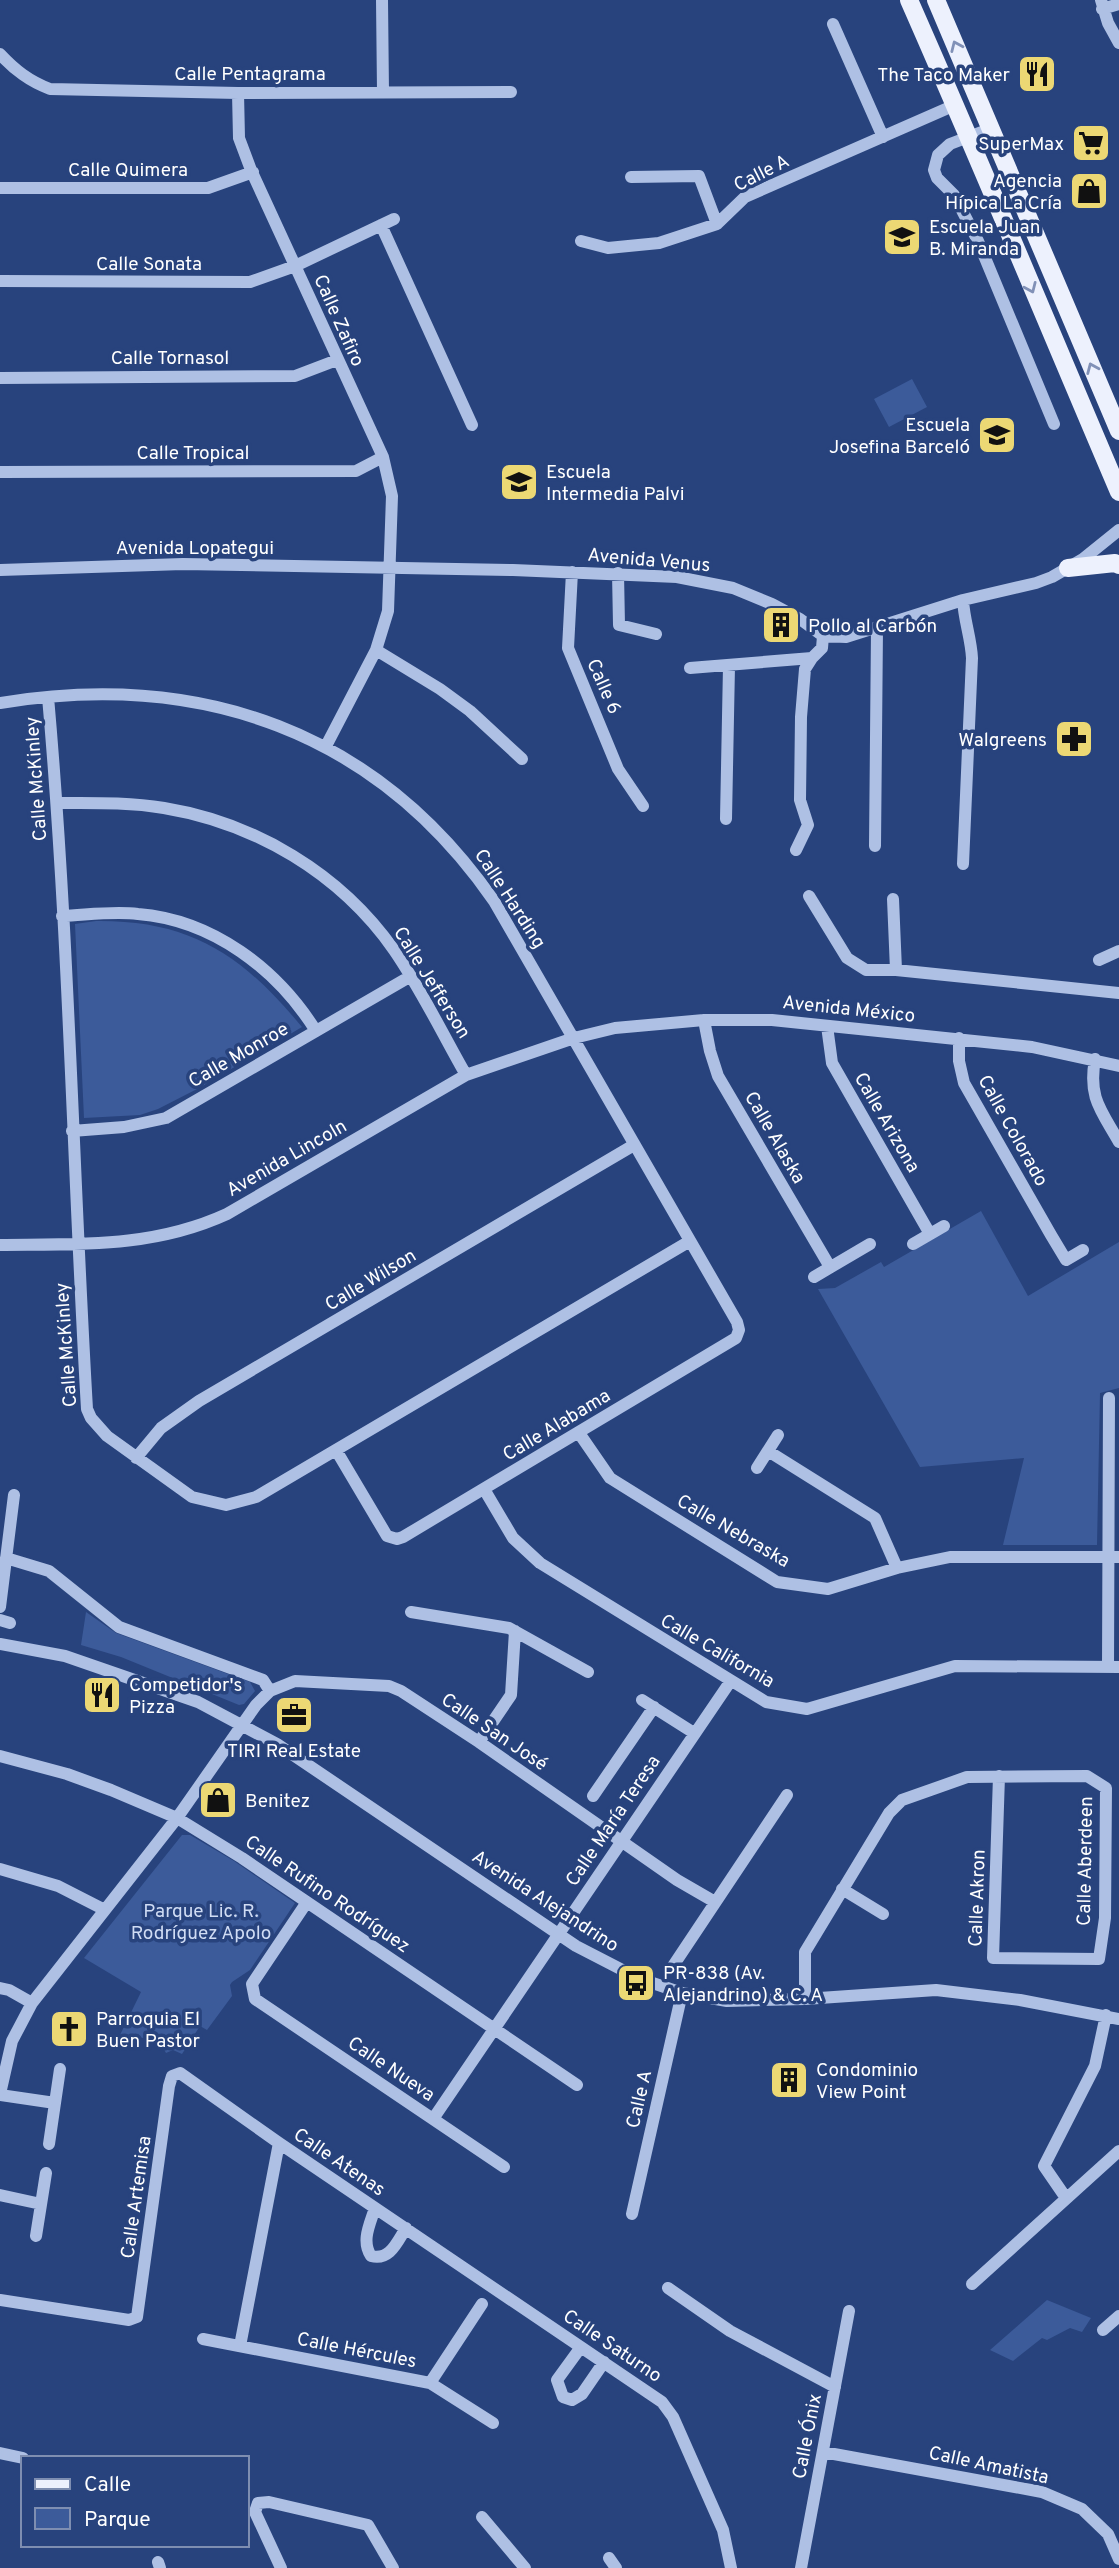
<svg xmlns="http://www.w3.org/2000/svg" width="1119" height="2568" font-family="Overpass,sans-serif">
	<rect width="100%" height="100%" fill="#28437d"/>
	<!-- green -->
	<path fill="#3c5b9a" d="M 912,379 L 927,407 L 889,427 L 874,399 Z
		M 96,921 C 192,920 243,956 302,1027 L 199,1088 L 158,1109 L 140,1115 L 84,1118 L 75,924 Z
		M 981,1211 L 1028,1296 L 1119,1242 L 1119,1388 L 1100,1393 L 1097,1545 L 1003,1545 L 1024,1458 L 920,1467 L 818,1289 L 835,1288 L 881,1262 L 884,1267 Z
		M 86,1612 L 116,1633 L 250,1682 L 255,1691 L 244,1704 L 239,1705 L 121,1657 L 81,1645 Z
		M 182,1835 L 190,1835 L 234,1861 L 295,1903 L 250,1970 L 232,1982 L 230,1985 L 232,1996 L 207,2030 L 200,2026 L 182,2054 L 173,2050 L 166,2053 L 159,2040 L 120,2035 L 141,1992 L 84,1958 Z
		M 1047,2300 L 1091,2318 L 1082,2332 L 1070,2328 L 1047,2340 L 1042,2338 L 1013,2361 L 990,2350 Z"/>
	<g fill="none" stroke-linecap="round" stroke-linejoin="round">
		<!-- minor -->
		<path stroke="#aec0e4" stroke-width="12" d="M 382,0 L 383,92
			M 1101,0 L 1108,23 L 1119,43
			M 1102,9 L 1119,4
			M 833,24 L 883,137
			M 0,54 C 15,70 29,81 50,89 L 238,93 L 511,92
			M 238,93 L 239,138 L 251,170 L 383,457 L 392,496 L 388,611 L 376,650 L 326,746
			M 992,128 L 950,144 L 938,155 L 934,170 L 937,178 L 954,195 L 978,241 L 1054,424
			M 631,177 L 699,176 L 717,224
			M 0,188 L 208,188 L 253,172
			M 381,225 L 472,425
			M 581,241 L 608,248 L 659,243 L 717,224 L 745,197 L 955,105
			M 0,281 L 250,282 L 295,266 L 394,219
			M 0,378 L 295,376 L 337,360
			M 0,472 L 356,471 L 383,457
			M 0,570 L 183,564 L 513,570 L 677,577 L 733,588 L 772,604 L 800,619 L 823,636 L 846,637 L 963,600 L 1036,583 L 1052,577 L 1083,559 L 1119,530
			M 572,572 L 568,648 L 618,769 L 643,806
			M 618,573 L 619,625 L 656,634
			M 376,650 L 440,689 L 470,711 L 522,759
			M 690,668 L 812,658 L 822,648 L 823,636
			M 48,697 C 69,934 73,1172 87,1409 L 91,1418 L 107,1436 L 192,1497 L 226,1505 L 256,1497 L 690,1241
			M 0,703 C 201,670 376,731 494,901 L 737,1322 L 739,1330 L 736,1338 L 403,1537 L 397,1539 L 387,1536 L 336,1450
			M 57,803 C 93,803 129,802 164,808 C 255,823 340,873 394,950 C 421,989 442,1033 466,1075
			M 726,819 L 729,666
			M 875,846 L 877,629
			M 796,850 L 808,825 L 800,800 L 801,717 L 805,669 L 812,658
			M 963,864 L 972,658 C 971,638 964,620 963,600
			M 809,896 L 847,958 L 866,970 L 896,970 L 1119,993
			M 893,899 L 896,970
			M 62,916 C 87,915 113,911 138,914 C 213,920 277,969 316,1031
			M 1099,960 L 1119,951
			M 704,1020 L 710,1051 L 718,1076 L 830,1267
			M 827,1026 L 832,1063 L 930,1234
			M 959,1038 L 959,1061 L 964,1083 L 1051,1235 L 1066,1260 L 1083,1250
			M 1095,1059 C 1088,1098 1101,1110 1119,1142
			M 72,1131 L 124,1127 L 166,1118 L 411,976
			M 913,1244 L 944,1226
			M 0,1245 C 79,1244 153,1248 227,1214 L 466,1075 L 574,1038 L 615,1028 L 704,1020 L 772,1020 L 1032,1047 L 1119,1066
			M 814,1277 L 870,1244
			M 579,1433 L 610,1478 L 777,1582 L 828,1589 L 897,1568 L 950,1557 L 1119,1557
			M 768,1451 L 875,1518 L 897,1568
			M 136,1458 L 161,1428 L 199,1401 L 634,1145
			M 757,1468 L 778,1435
			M 484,1489 L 513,1538 L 540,1563 L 766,1702 L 807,1709 L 955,1666 L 1119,1667
			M 6,1558 L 49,1571 L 119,1627 L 263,1680 L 270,1691
			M 0,1607 L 14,1495
			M 411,1612 L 509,1628 L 588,1672
			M 0,1620 L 10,1623
			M 0,1644 L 65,1656 L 198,1702 L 277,1744 L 576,1946 L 638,1978 L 682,1993 L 727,2001 L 805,1999 L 936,1990 L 1020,2000 L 1119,2019
			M 1108,1667 L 1109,1398
			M 642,1700 L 694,1733
			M 479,1742 L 511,1695 L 515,1631
			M 0,1756 L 67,1774 L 111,1790 L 177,1818 L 242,1858 L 577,2085
			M 593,1796 L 654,1707
			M 0,1869 L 58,1886 L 105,1910
			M 842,1889 L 883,1914
			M 307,1902 L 252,1984 L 255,1999 L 504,2167
			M 671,1969 L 787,1795
			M 0,1988 L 9,1990 L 32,2003
			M 805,1999 L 805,1952 L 889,1813 L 902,1800 L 967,1777 L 1087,1776 L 1106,1788 L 1105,1918 L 1099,1959 L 993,1958 L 999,1776
			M 0,2094 L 12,2041 L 32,2003 L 177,1818 L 256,1705 L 270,1691 L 295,1681 L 389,1686 L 401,1691 L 479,1742 L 677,1880 L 715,1902
			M 0,2095 L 55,2103
			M 433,2119 L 730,1682
			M 49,2144 L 60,2069
			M 0,2195 L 41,2204
			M 1066,2198 L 1044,2166 L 1095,2066 L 1106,2015
			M 375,2208 C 370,2224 361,2241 371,2256 C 390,2261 397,2242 406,2228
			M 632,2214 L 682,1993
			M 36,2236 L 46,2173
			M 972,2284 L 1119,2151
			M 668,2288 L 730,2331 L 835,2387
			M 0,2300 L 129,2320 L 137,2317 L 169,2086 L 172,2076 L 180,2073 L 279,2143 L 662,2402 L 673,2417 L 723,2530 L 731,2568
			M 1103,2330 L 1119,2316
			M 203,2339 L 430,2383 L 493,2423
			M 240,2346 L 279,2143
			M 581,2347 L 557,2380 L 563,2397 L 572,2400 L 582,2394 L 604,2362
			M 430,2383 L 482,2304
			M 823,2452 L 1042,2492 L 1082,2509 L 1108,2534 L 1119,2559
			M 0,2453 L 23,2458
			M 482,2517 L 525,2568
			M 609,2558 L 616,2568
			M 158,2562 L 160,2568
			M 281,2568 L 255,2512 L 258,2503 L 269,2502 L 368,2525 L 393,2568
			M 801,2568 L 849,2311"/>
		<!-- major -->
		<path stroke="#edf1fd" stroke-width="18" d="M 909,0 C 981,163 1049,328 1119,492
			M 936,0 L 1119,431
			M 1068,568 L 1115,563 L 1119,565"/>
	</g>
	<!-- one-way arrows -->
	<defs><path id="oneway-chevron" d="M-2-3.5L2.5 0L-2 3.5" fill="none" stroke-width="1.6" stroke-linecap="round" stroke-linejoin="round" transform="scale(1.75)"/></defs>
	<g stroke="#8191b7">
		<use href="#oneway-chevron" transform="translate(956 46) rotate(-114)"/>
		<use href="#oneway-chevron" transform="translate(1031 288) rotate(66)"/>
		<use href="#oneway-chevron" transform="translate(1092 368) rotate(-113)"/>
	</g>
	<!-- icons -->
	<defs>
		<symbol id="restaurant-square" viewBox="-11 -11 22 22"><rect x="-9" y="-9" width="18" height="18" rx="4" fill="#ecd874" stroke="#28437d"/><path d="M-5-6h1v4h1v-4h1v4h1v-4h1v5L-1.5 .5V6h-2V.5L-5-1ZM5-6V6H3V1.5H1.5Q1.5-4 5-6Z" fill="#111"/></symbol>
		<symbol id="supermarket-square" viewBox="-11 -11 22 22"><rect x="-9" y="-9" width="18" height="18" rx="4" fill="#ecd874" stroke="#28437d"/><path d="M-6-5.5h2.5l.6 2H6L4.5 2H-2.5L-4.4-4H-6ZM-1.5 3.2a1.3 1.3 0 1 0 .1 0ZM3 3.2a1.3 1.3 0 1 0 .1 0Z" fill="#111"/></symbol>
		<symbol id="shop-square" viewBox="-11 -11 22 22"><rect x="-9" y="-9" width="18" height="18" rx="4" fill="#ecd874" stroke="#28437d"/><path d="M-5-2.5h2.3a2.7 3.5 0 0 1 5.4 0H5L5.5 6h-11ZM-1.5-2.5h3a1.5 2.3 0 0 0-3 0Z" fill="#111"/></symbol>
		<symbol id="school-square" viewBox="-11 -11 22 22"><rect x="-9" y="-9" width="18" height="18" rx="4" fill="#ecd874" stroke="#28437d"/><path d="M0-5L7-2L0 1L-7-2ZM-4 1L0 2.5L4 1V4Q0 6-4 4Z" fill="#111"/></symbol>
		<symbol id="building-square" viewBox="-11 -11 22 22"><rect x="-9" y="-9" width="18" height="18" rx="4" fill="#ecd874" stroke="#28437d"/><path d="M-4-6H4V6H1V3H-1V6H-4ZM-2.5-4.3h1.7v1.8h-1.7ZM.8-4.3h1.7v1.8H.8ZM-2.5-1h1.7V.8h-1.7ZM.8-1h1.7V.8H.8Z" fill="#111"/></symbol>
		<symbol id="pharmacy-square" viewBox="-11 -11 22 22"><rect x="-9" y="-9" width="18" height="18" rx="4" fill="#ecd874" stroke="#28437d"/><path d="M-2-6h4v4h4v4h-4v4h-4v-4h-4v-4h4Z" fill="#111"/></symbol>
		<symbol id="office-square" viewBox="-11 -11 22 22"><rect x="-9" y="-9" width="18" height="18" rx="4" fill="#ecd874" stroke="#28437d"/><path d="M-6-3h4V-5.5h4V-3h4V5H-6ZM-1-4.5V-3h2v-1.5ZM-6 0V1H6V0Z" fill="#111"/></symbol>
		<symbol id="bus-square" viewBox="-11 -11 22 22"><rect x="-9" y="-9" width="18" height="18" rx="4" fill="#ecd874" stroke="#28437d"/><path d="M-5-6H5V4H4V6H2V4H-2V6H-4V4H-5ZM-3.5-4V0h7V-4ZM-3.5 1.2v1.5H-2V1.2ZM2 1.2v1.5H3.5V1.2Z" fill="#111"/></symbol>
		<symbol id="church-square" viewBox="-11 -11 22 22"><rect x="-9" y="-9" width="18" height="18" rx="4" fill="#ecd874" stroke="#28437d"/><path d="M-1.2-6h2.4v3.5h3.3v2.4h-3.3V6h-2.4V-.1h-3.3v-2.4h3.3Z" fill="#111"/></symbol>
	</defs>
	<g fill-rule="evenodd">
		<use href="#restaurant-square" x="1015" y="52" width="44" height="44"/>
		<use href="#supermarket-square" x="1069" y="121" width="44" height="44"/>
		<use href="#shop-square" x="1067" y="169" width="44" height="44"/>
		<use href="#school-square" x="880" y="215" width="44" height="44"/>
		<use href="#school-square" x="975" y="413" width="44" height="44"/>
		<use href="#school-square" x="497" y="460" width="44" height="44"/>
		<use href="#building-square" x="759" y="603" width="44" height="44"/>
		<use href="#pharmacy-square" x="1052" y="717" width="44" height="44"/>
		<use href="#restaurant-square" x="80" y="1673" width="44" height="44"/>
		<use href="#office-square" x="272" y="1693" width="44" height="44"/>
		<use href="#shop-square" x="196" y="1778" width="44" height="44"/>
		<use href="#bus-square" x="614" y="1961" width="44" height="44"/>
		<use href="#church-square" x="47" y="2007" width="44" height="44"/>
		<use href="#building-square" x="767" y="2058" width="44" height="44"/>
	</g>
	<g text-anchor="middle" stroke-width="7" stroke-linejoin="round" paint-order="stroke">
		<!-- street labels -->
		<g font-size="19" fill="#fff" stroke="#28437d">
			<text x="250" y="80">Calle Pentagrama</text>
			<text x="128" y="176">Calle Quimera</text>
			<text transform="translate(761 172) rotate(-27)" y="7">Calle A</text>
			<text x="149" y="270">Calle Sonata</text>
			<text transform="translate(340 320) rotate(66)" y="7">Calle Zafiro</text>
			<text x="170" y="364">Calle Tornasol</text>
			<text x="193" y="459">Calle Tropical</text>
			<text x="195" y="554">Avenida Lopategui</text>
			<text transform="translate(649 559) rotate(5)" y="7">Avenida Venus</text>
			<text transform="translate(605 686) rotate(66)" y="7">Calle 6</text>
			<text transform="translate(35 779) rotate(-94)" y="7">Calle McKinley</text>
			<text transform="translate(511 898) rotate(57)" y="7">Calle Harding</text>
			<text transform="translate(433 982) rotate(58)" y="7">Calle Jefferson</text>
			<text transform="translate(849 1008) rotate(6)" y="7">Avenida México</text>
			<text transform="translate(238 1054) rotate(-30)" y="7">Calle Monroe</text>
			<text transform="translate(888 1122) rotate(60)" y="7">Calle Arizona</text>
			<text transform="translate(1014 1130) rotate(61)" y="7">Calle Colorado</text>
			<text transform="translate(776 1137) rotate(60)" y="7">Calle Alaska</text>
			<text transform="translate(286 1157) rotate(-30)" y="7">Avenida Lincoln</text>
			<text transform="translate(370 1279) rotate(-31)" y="7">Calle Wilson</text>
			<text transform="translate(65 1345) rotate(-94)" y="7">Calle McKinley</text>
			<text transform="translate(556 1424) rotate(-31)" y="7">Calle Alabama</text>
			<text transform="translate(734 1530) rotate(30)" y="7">Calle Nebraska</text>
			<text transform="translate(718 1650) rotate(30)" y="7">Calle California</text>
			<text transform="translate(495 1731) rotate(34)" y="7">Calle San José</text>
			<text transform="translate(612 1820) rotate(-56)" y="7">Calle María Teresa</text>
			<text transform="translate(1084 1861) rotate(-89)" y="7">Calle Aberdeen</text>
			<text transform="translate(328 1893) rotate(34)" y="7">Calle Rufino Rodríguez</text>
			<text transform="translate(976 1898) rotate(-88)" y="7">Calle Akron</text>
			<text transform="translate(546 1900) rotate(33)" y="7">Avenida Alejandrino</text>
			<text transform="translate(392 2068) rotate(34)" y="7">Calle Nueva</text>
			<text transform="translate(638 2099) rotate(-77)" y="7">Calle A</text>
			<text transform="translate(340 2161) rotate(34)" y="7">Calle Atenas</text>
			<text transform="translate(135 2197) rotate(-82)" y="7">Calle Artemisa</text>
			<text transform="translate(613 2345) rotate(34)" y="7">Calle Saturno</text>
			<text transform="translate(357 2349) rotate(11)" y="7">Calle Hércules</text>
			<text transform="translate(806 2436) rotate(-79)" y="7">Calle Ónix</text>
			<text transform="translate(989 2464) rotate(12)" y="7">Calle Amatista</text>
		</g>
		<!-- poi labels -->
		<g font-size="19" fill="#fff" stroke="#28437d" text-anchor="start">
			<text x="1010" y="81" text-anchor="end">The Taco Maker</text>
			<text x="1064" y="150" text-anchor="end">SuperMax</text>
			<text x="1062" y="187" text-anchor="end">Agencia<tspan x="1062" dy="22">Hípica La Cría</tspan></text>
			<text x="929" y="233">Escuela Juan<tspan x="929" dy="22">B. Miranda</tspan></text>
			<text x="970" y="431" text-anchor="end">Escuela<tspan x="970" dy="22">Josefina Barceló</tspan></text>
			<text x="546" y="478">Escuela<tspan x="546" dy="22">Intermedia Palvi</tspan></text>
			<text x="808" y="632">Pollo al Carbón</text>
			<text x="1047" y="746" text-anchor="end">Walgreens</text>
			<text x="129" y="1691">Competidor's<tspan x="129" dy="22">Pizza</tspan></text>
			<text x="294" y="1757" text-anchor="middle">TIRI Real Estate</text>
			<text x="245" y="1807">Benitez</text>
			<text x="663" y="1979">PR-838 (Av.<tspan x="663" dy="22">Alejandrino) &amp; C. A</tspan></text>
			<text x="96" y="2025">Parroquia El<tspan x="96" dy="22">Buen Pastor</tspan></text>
			<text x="816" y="2076">Condominio<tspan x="816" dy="22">View Point</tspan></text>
		</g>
		<!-- park labels -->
		<g font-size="19" fill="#d0dcf4" stroke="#28437d">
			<text x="201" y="1917">Parque Lic. R.<tspan x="201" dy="22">Rodríguez Apolo</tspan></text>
		</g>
	</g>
	<!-- legend -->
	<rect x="21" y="2456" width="228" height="91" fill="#28437d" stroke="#7e8eb1" stroke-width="2"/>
	<rect x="35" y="2479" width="35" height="10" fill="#edf1fd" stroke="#7e8eb1" stroke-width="2"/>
	<text x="84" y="2491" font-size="21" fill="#ffffff">Calle</text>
	<rect x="35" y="2508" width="35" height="21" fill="#3c5b9a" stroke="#7e8eb1" stroke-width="2"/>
	<text x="84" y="2526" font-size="21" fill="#ffffff">Parque</text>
</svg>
